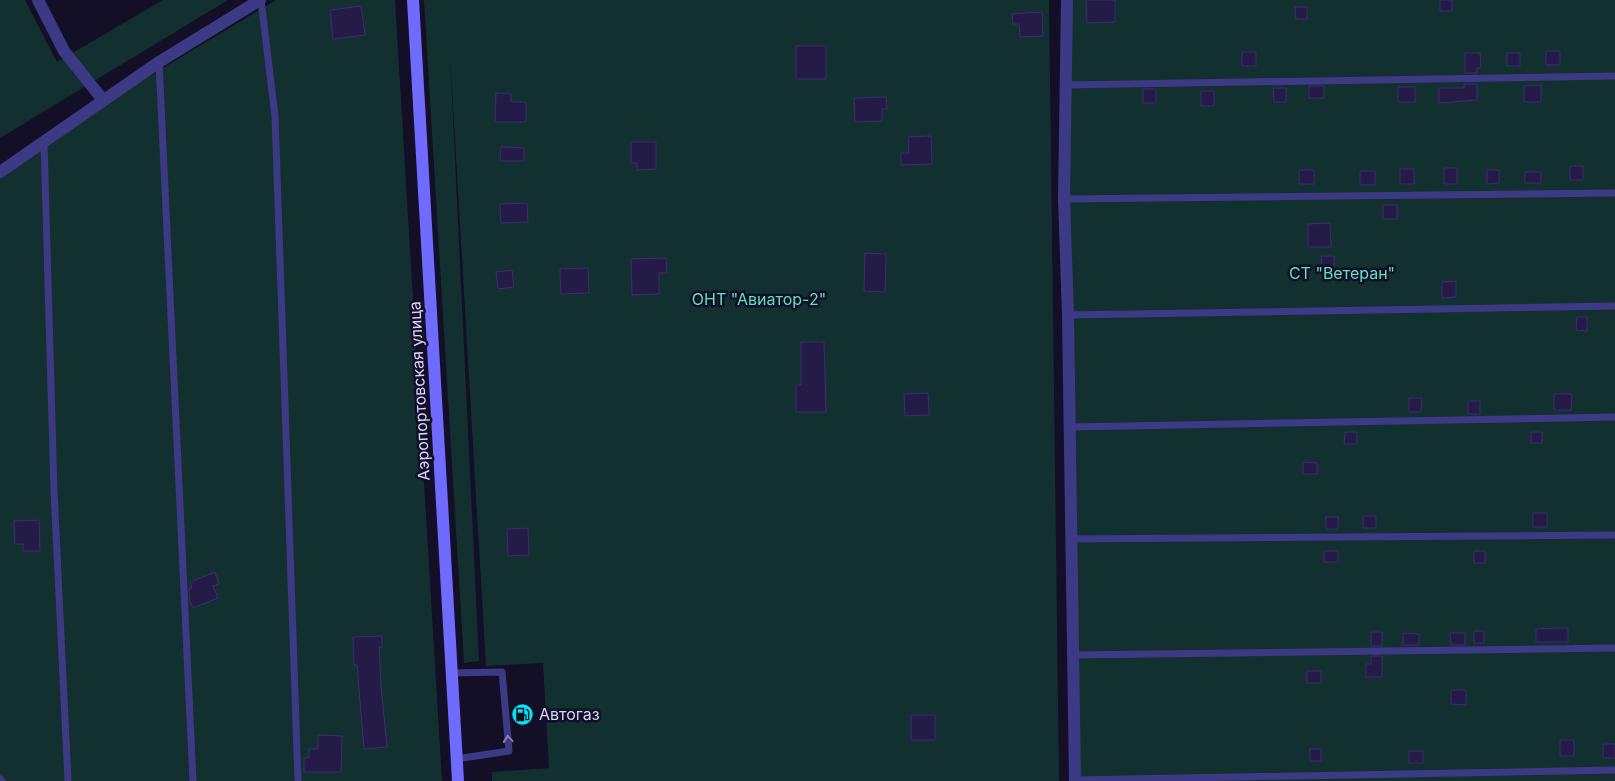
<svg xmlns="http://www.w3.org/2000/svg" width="1615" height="781" font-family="Inter,sans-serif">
	<rect width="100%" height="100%" fill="#130f26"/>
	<!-- green -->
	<path fill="#12302f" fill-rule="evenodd" d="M 0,0 L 25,0 L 57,62 L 163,0 L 228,0 L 0,138 Z
		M 276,0 L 395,0 L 442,781 L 0,781 L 0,166 ZM 361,6 L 365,35 L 333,39 L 330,10 Z
		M 424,0 L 1049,0 L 1059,781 L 492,781 L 492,772 L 549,768 L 543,663 L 486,666 L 450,55 L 479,661 L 464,663 Z
		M 1065,0 L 1615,0 L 1615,781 L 1076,781 Z"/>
	<!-- building -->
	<path fill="#241b47" stroke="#3b2d73" d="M 1086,0 L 1115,0 L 1115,22 L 1087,23 Z
		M 1440,0 L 1452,0 L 1452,11 L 1440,11 Z
		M 361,6 L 365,35 L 333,39 L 330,10 Z
		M 1295,7 L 1307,7 L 1307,19 L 1296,19 Z
		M 1042,12 L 1043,36 L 1020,37 L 1019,24 L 1013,24 L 1012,14 Z
		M 796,46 L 826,46 L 826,79 L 796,79 Z
		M 1546,51 L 1560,51 L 1560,65 L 1546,65 Z
		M 1242,52 L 1256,52 L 1256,66 L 1242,66 Z
		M 1465,53 L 1480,53 L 1481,68 L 1477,68 L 1477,73 L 1465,73 Z
		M 1507,53 L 1520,53 L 1520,66 L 1507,66 Z
		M 1464,84 L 1477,84 L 1477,100 L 1439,103 L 1439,88 L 1464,88 Z
		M 1541,85 L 1541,102 L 1524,102 L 1524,86 Z
		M 1309,86 L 1324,86 L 1324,98 L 1309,98 Z
		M 1398,87 L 1415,87 L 1415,102 L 1398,102 Z
		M 1273,88 L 1286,88 L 1286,102 L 1274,102 Z
		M 1143,89 L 1156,89 L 1156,103 L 1143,103 Z
		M 1201,91 L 1214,91 L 1214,106 L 1201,106 Z
		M 496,93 L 511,94 L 511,102 L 526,102 L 526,122 L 495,122 Z
		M 886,97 L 887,109 L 882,109 L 882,121 L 855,122 L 854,98 Z
		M 931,136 L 932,164 L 901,165 L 901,153 L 909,153 L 908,137 Z
		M 631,142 L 656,142 L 656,169 L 637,170 L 637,163 L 631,163 Z
		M 501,147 L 524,148 L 524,161 L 500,161 Z
		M 1570,166 L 1583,166 L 1583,180 L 1570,180 Z
		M 1444,168 L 1457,168 L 1457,184 L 1444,184 Z
		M 1400,169 L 1414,169 L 1414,184 L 1400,184 Z
		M 1299,170 L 1314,170 L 1314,184 L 1299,184 Z
		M 1487,170 L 1499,170 L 1499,183 L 1487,184 Z
		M 1360,171 L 1375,171 L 1375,185 L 1360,185 Z
		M 1525,172 L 1541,172 L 1541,183 L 1525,183 Z
		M 527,203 L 528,222 L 501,223 L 500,204 Z
		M 1383,205 L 1397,205 L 1397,219 L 1383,219 Z
		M 1330,223 L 1331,247 L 1308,247 L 1308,224 Z
		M 865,253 L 886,254 L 885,292 L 864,291 Z
		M 1321,256 L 1334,256 L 1334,270 L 1322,271 Z
		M 666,258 L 667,273 L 659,273 L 659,294 L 632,295 L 631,259 Z
		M 588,268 L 589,293 L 561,294 L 560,269 Z
		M 512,270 L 514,287 L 498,289 L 496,272 Z
		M 1456,281 L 1456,297 L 1442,298 L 1442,282 Z
		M 1577,317 L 1587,317 L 1587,331 L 1576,330 Z
		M 801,342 L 824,342 L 826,412 L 796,412 L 796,385 L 801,385 Z
		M 928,393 L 929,415 L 905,416 L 904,394 Z
		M 1554,394 L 1572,394 L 1571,410 L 1554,410 Z
		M 1409,398 L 1422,398 L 1421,412 L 1409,412 Z
		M 1468,401 L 1480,401 L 1480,414 L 1468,414 Z
		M 1345,432 L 1357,432 L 1357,444 L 1344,444 Z
		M 1531,432 L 1542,432 L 1542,443 L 1531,443 Z
		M 1303,462 L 1317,463 L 1317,474 L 1303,474 Z
		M 1533,513 L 1547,513 L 1547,527 L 1533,527 Z
		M 1363,516 L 1376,516 L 1376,528 L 1363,528 Z
		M 1326,517 L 1338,517 L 1338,529 L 1326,529 Z
		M 39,520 L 40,551 L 23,551 L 23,544 L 15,544 L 14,521 Z
		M 528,528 L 529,555 L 508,556 L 507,529 Z
		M 1324,551 L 1338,551 L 1338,562 L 1324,562 Z
		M 1474,551 L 1485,551 L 1485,563 L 1474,563 Z
		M 215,572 L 219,584 L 213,586 L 218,598 L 193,608 L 190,601 L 189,589 L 192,588 L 190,582 Z
		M 1556,628 L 1568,628 L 1568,642 L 1536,642 L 1536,629 Z
		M 1474,631 L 1484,631 L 1484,643 L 1474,643 Z
		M 1371,632 L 1382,632 L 1382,646 L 1371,646 Z
		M 1403,633 L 1419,634 L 1419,645 L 1403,645 Z
		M 1450,633 L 1465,633 L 1465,645 L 1451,645 Z
		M 382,636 L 382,647 L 379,647 L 381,686 L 387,747 L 364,749 L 357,665 L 354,665 L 353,637 Z
		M 1371,656 L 1382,656 L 1382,677 L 1366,677 L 1366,664 L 1371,664 Z
		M 1307,671 L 1321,671 L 1321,683 L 1307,683 Z
		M 1451,690 L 1466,690 L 1466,705 L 1451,704 Z
		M 911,715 L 935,715 L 935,740 L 911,740 Z
		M 318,735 L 342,736 L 341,772 L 304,772 L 304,758 L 309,758 L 309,749 L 318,749 Z
		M 1560,740 L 1574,740 L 1574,756 L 1560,756 Z
		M 1603,744 L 1615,744 L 1615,758 L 1603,758 Z
		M 1310,749 L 1321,749 L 1321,761 L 1310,761 Z
		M 1409,751 L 1423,751 L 1423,763 L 1409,763 Z"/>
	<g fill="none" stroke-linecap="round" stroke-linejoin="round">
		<!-- lane -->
		<path stroke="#3d3a85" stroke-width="7" d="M 261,0 L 275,116 L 298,781
			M 159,62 L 193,781
			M 1066,85 L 1615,76
			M 44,142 L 54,491 L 68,781
			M 1064,199 L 1615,193
			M 1068,315 L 1615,306
			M 1070,427 L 1615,417
			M 1070,539 L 1615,535
			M 1072,655 L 1615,648
			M 450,673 L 502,672 L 509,751 L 456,759
			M 0,779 L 2,781
			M 1075,780 L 1615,770"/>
		<!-- street -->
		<path stroke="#3d3a85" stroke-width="12" d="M 38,0 L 64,51 L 103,100
			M 1067,0 L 1064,199 L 1068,315 L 1075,781
			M 0,172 L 159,62 L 260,0"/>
		<!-- secondary -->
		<path stroke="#6f6bff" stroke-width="12" d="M 413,0 L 458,781"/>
	</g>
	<!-- one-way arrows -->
	<defs><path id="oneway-chevron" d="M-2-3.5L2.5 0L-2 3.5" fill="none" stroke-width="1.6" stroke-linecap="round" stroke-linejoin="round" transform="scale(1.25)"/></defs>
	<use stroke="#837fbc" href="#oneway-chevron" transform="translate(508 739) rotate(-95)"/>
	<!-- icons -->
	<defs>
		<symbol id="fuel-disc" viewBox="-11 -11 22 22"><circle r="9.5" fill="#00e5ff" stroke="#130f26"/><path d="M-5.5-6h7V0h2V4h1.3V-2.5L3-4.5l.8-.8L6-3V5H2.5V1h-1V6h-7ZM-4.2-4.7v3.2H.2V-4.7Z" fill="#111"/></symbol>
	</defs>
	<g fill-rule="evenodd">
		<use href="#fuel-disc" x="510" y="702" width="25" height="25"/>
	</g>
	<g text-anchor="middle" stroke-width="5" stroke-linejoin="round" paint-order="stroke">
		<!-- park labels -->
		<g font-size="16" fill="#5fe0c0" stroke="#130f26">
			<text x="1342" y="279">СТ "Ветеран"</text>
			<text x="759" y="305">ОНТ "Авиатор-2"</text>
		</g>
		<!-- street labels -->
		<g font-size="16" fill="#d9d4ff" stroke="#130f26">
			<text transform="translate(419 391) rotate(-93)" y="6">Аэропортовская улица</text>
		</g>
		<!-- poi labels -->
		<g font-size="16" fill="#d9d4ff" stroke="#130f26" text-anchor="start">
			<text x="539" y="720">Автогаз</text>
		</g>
	</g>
</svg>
